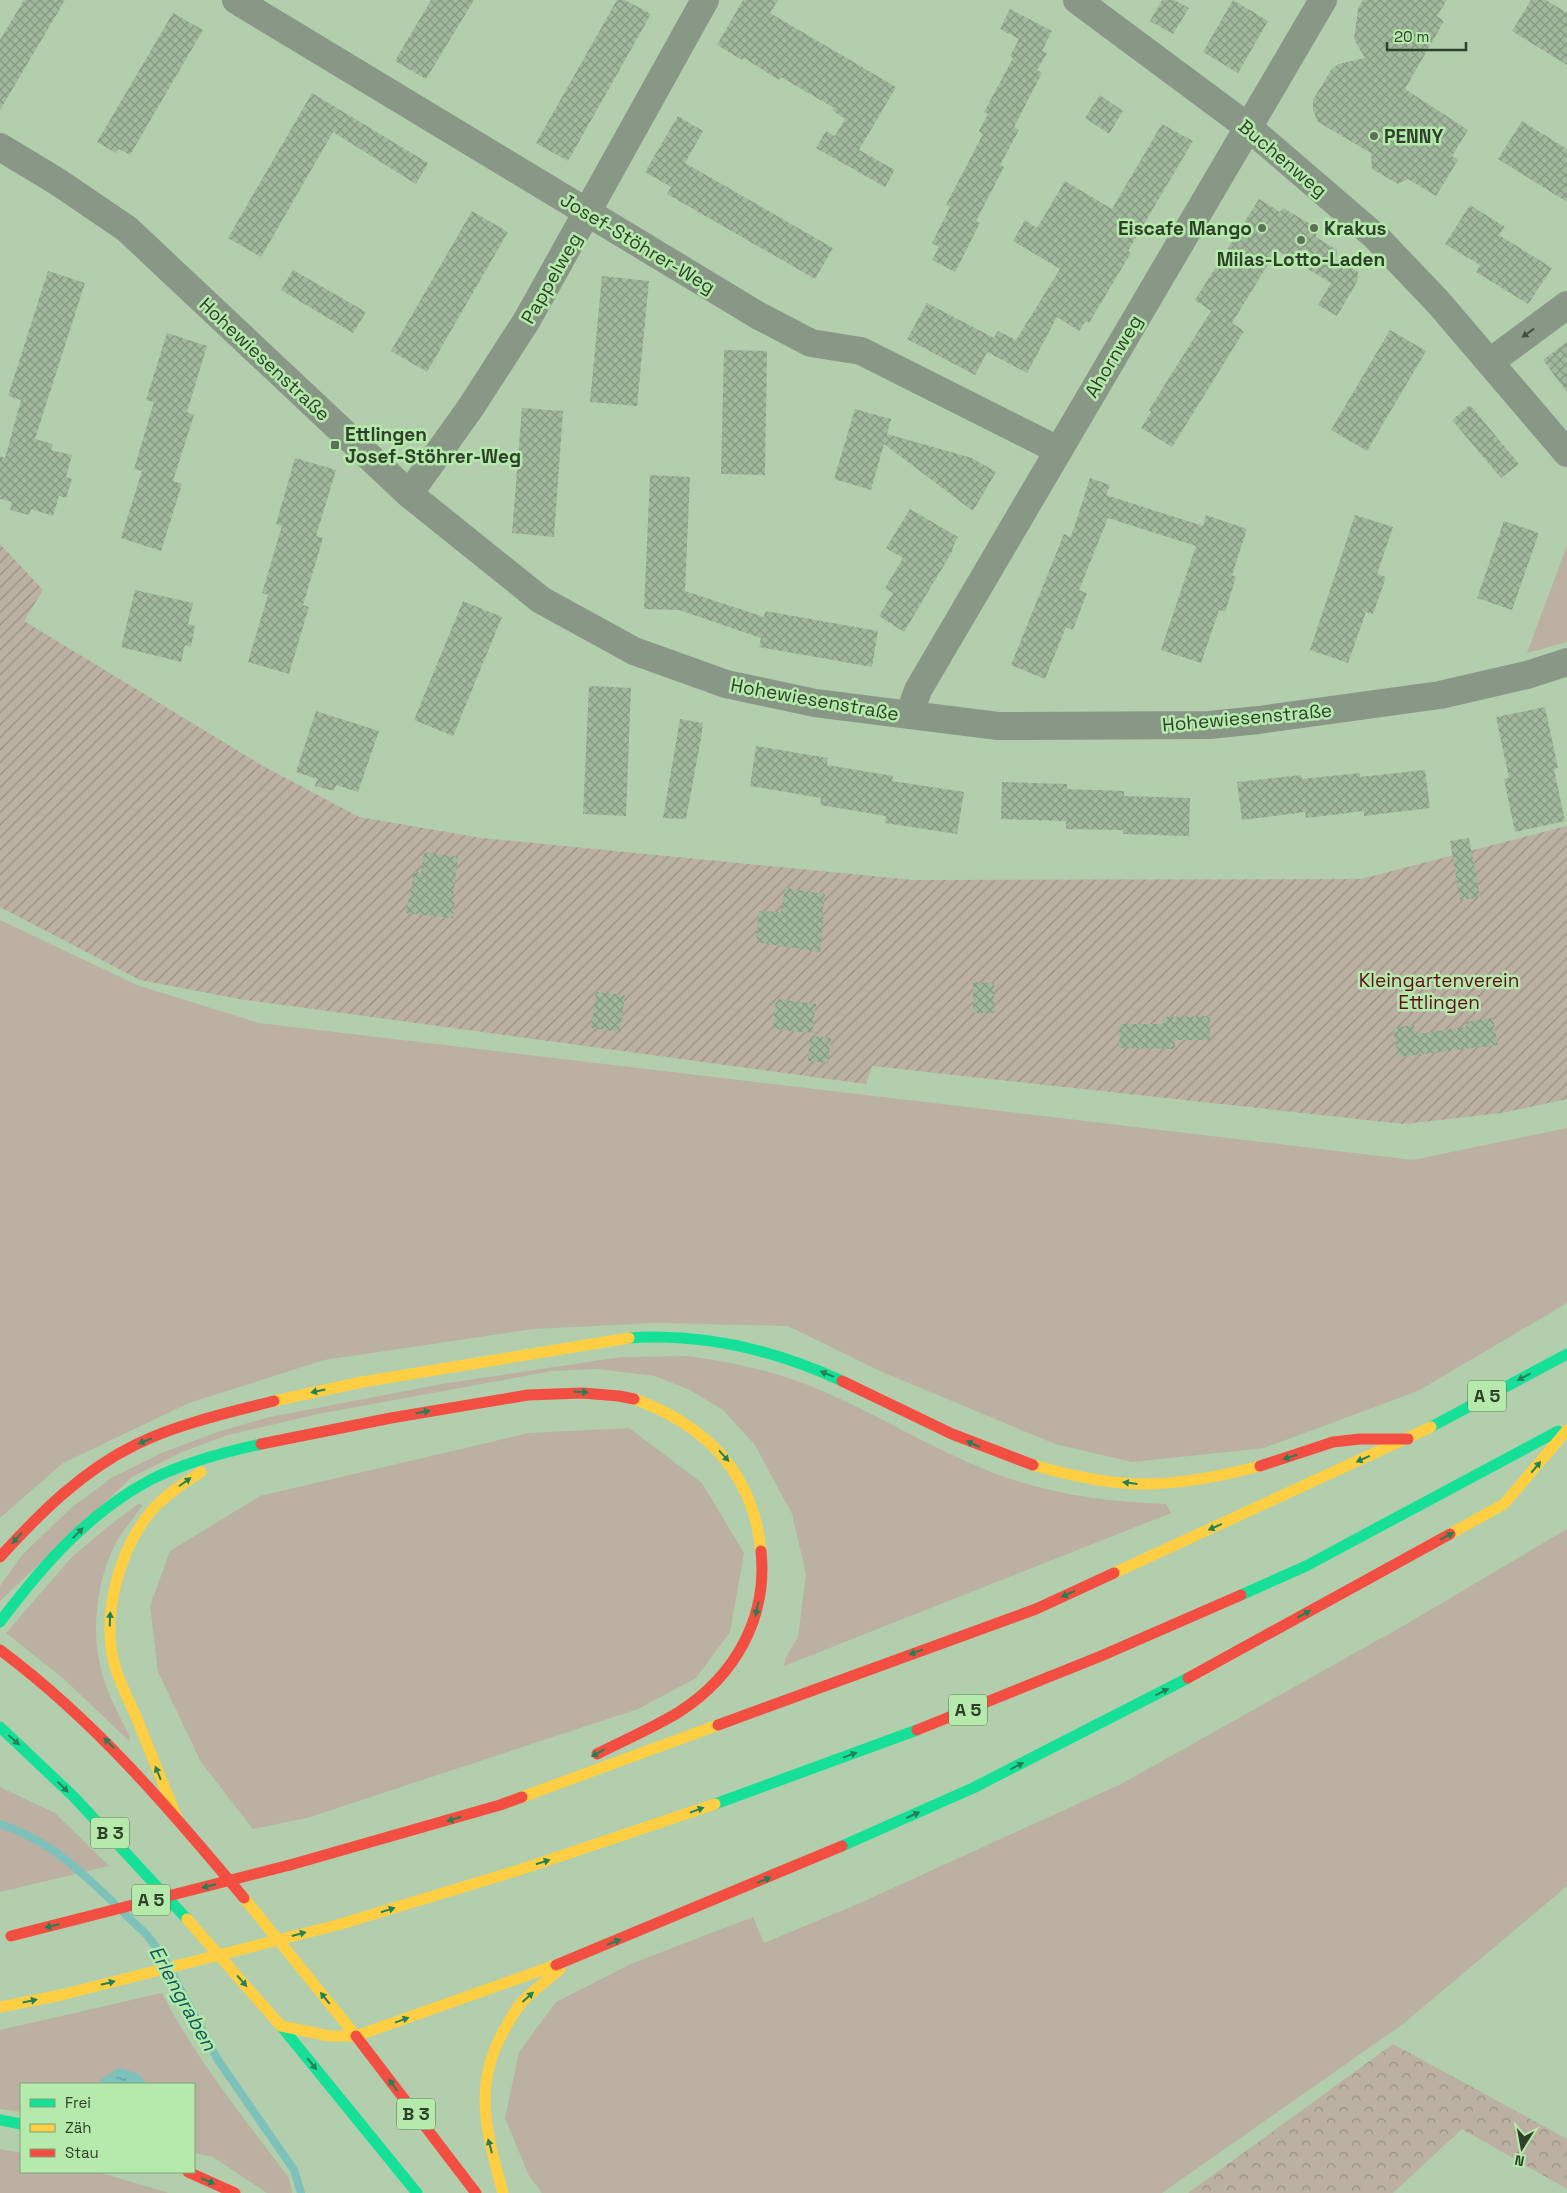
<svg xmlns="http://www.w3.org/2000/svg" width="1567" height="2193" font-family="'Space Grotesk',sans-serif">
	<defs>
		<pattern id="forest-crowns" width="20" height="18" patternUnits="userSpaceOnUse" patternTransform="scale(1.25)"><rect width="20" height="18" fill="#bbb0a1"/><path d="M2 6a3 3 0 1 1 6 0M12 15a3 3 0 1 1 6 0" fill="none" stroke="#989183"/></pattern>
		<pattern id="garden-furrows" width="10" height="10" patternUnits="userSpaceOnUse" patternTransform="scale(1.25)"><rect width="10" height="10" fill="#bbb0a1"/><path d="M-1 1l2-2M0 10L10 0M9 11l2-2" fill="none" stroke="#989183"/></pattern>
		<pattern id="water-ripples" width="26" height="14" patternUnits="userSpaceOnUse" patternTransform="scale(1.25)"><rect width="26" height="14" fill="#7dc1bb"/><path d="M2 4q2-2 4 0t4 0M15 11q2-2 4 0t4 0" fill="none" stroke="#679e98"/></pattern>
		<pattern id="building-cross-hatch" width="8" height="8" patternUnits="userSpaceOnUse" patternTransform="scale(1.25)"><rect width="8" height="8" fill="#a2b89d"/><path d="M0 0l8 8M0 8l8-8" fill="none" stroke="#849780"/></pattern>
	</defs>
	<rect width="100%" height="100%" fill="#b3cead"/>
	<!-- grass -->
	<path fill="#bbb0a1" d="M 1567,546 L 1567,642 L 1527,653 Z
		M 0,920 L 137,985 L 259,1023 L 1413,1160 L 1567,1128 L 1567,1303 L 1418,1391 L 1264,1448 L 1132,1462 L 1055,1444 L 880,1371 L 788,1326 L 657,1323 L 533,1329 L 324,1360 L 189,1403 L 63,1463 L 0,1518 Z
		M 689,1356 C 731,1362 774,1371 813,1387 C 874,1412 930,1448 991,1472 C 1047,1494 1106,1502 1166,1504 L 1171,1513 L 784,1666 L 786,1657 L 798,1637 L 806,1574 L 792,1514 L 755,1445 L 723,1410 L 690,1390 L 655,1376 L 598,1369 L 552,1371 L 318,1414 L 228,1435 L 182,1452 L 132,1477 L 0,1601 L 0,1586 L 23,1554 L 71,1508 L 113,1477 L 162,1453 L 220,1431 L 270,1417 L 442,1384 L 621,1357 Z
		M 629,1428 L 702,1483 L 744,1553 L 730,1632 L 696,1678 L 638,1709 L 307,1818 L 253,1829 L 201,1762 L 158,1672 L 150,1606 L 170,1551 L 260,1496 L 529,1433 Z
		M 138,1504 L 143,1505 C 136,1515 127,1525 120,1536 C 100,1568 92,1618 98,1655 C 102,1684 117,1711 130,1737 L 129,1741 L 64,1679 L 6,1633 L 71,1558 L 105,1529 Z
		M 1567,1529 L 1567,1886 L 1403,2024 L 1162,2193 L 542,2193 L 529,2176 L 505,2118 L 519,2052 L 556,2002 L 633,1963 L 753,1917 L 764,1943 L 858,1904 L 1121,1784 L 1403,1626 Z
		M 0,1787 L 55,1813 L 109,1866 L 0,1892 Z
		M 162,1993 C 196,2060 244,2118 289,2178 L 292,2193 L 267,2193 L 213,2157 L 194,2153 L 194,2084 L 21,2084 L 21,2112 L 0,2109 L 0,2030 Z
		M 0,2149 L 21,2153 L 21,2172 L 98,2172 L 169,2193 L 0,2193 Z"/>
	<!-- forest -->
	<path fill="url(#forest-crowns)" d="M 1393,2044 L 1567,2139 L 1567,2189 L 1462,2129 L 1393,2193 L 1188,2193 Z"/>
	<!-- garden -->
	<path fill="url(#garden-furrows)" d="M 0,544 L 43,590 L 24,621 L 263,766 L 359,817 L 482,838 L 914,880 L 1361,879 L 1567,826 L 1567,1099 L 1502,1113 L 1404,1124 L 872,1066 L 866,1084 L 239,999 L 140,980 L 0,907 Z"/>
	<!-- water -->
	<path fill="url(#water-ripples)" d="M 119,2068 L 139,2074 L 147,2084 L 99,2084 L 101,2079 Z"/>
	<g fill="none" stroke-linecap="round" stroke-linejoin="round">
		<!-- stream -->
		<path stroke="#7dc1bb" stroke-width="8" d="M 0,1824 C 49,1840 78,1869 114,1903
			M 124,1913 L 147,1935 L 164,1958 L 218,2060 L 294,2170 L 301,2193"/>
	</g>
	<!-- building -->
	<path fill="url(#building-cross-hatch)" d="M 24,0 L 65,0 L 0,110 L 0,40 Z
		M 431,0 L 474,0 L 426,79 L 395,61 Z
		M 617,0 L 625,0 L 651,14 L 568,161 L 536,143 Z
		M 743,0 L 778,0 L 770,13 L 896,87 L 859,150 L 895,170 L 885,187 L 816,148 L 826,131 L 835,136 L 845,119 L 832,110 L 834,108 L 781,77 L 779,80 L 744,58 L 742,60 L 717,45 Z
		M 1162,0 L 1174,0 L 1189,8 L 1173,34 L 1150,21 Z
		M 1233,0 L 1268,21 L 1238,73 L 1203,52 Z
		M 1363,0 L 1447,0 L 1437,16 L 1444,21 L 1405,89 L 1468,130 L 1452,156 L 1458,160 L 1436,196 L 1408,179 L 1398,184 L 1372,169 L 1371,153 L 1318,122 L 1313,110 L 1313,100 L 1331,70 L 1338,64 L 1365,58 L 1354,39 L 1358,9 Z
		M 1531,0 L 1546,0 L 1567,13 L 1567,65 L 1512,31 Z
		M 1010,9 L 1052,31 L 1042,51 L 1047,53 L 1037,70 L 1042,73 L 1014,127 L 1019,130 L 1000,165 L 1004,167 L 976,221 L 980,223 L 955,272 L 932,260 L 939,247 L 932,243 L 950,207 L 946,205 L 983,134 L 979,131 L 988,114 L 984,112 L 1013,58 L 1010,56 L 1019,39 L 1000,29 Z
		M 173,13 L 203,30 L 130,155 L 119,149 L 116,153 L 97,142 Z
		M 312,93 L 428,163 L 416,184 L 333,132 L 261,257 L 228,238 Z
		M 1100,95 L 1123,111 L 1109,134 L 1085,118 Z
		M 678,116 L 703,131 L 685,163 L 833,248 L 815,279 L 667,194 L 671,187 L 645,172 Z
		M 1522,121 L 1567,149 L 1567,202 L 1498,159 Z
		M 1162,124 L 1193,141 L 1128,251 L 1131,253 L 1120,271 L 1089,323 L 1086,321 L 1079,331 L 1057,317 L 1027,373 L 987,352 L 989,349 L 975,375 L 907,339 L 927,303 L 994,338 L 998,331 L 1016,340 L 1060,269 L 1013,241 L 1025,220 L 1037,228 L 1065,181 L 1112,209 Z
		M 1259,199 L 1280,212 L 1283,208 L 1317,228 L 1316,237 L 1337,250 L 1336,259 L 1358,272 L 1357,282 L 1337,316 L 1318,305 L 1331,283 L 1277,250 L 1232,323 L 1244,331 L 1172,447 L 1141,428 L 1151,412 L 1149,410 L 1211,311 L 1195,300 Z
		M 1470,205 L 1505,227 L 1499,235 L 1552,268 L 1528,304 L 1476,272 L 1480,265 L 1445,244 Z
		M 472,211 L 508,232 L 427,372 L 391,351 Z
		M 293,270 L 366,312 L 353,333 L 281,290 Z
		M 48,271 L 85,283 L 35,439 L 53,444 L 51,450 L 72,455 L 66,477 L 72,479 L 66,498 L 59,496 L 53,516 L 31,509 L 29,515 L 10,510 L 12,502 L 0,499 L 0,456 L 5,458 L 21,400 L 8,396 Z
		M 602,276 L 649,281 L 637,406 L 590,402 Z
		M 1390,330 L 1426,351 L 1367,451 L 1331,430 Z
		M 167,333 L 207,346 L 187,412 L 194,415 L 173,481 L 182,484 L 161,551 L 121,538 L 142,471 L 134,469 L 154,402 L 146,400 Z
		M 1567,342 L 1567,392 L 1543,360 Z
		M 724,350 L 767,351 L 765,475 L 721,474 Z
		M 1470,405 L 1519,464 L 1501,478 L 1452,420 Z
		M 522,408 L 563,411 L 554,537 L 512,533 Z
		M 855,409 L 891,419 L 887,434 L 972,458 L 996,472 L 973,511 L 884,444 L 871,490 L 834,479 Z
		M 295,458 L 336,470 L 316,536 L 323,538 L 303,605 L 309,607 L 289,674 L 248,662 L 268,595 L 262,593 L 282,526 L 276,524 Z
		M 650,475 L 690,477 L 685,591 L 764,617 L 765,611 L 878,631 L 872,667 L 759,647 L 761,638 L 679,610 L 644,609 Z
		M 1090,478 L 1110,485 L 1106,495 L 1203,526 L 1206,515 L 1247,529 L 1232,575 L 1236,577 L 1225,612 L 1219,610 L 1201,663 L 1161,650 L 1196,546 L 1108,518 L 1079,590 L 1087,593 L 1073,630 L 1066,627 L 1045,679 L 1011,665 L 1064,534 L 1071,537 Z
		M 910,509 L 958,537 L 952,549 L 953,550 L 904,632 L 879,616 L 893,593 L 885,588 L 903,558 L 886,548 Z
		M 1355,515 L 1393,527 L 1377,574 L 1386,577 L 1373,614 L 1366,612 L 1348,663 L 1310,650 Z
		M 1504,521 L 1539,533 L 1512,610 L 1477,598 Z
		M 135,590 L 193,603 L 188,624 L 195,626 L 191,647 L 185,645 L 181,662 L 121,647 Z
		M 463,601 L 502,617 L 453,736 L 414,720 Z
		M 589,686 L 631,688 L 626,816 L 583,814 Z
		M 1545,707 L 1558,768 L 1554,769 L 1565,821 L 1515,832 L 1504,779 L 1509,778 L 1496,717 Z
		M 316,711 L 379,731 L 358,792 L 336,785 L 334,791 L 315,786 L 317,779 L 296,772 Z
		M 680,719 L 703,723 L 700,744 L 686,819 L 663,818 Z
		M 756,746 L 828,758 L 827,765 L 893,776 L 892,781 L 964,792 L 957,834 L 885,823 L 886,816 L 820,805 L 821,798 L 750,786 Z
		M 1425,770 L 1430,808 L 1364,816 L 1364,811 L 1306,818 L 1305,812 L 1242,820 L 1237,782 L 1301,775 L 1302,779 L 1360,773 L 1360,777 Z
		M 1002,782 L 1067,784 L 1067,789 L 1124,791 L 1124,796 L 1190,798 L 1189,836 L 1123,834 L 1123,830 L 1066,829 L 1066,821 L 1001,819 Z
		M 1469,838 L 1480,897 L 1460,900 L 1450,841 Z
		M 424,852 L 458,857 L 453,898 L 455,898 L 453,918 L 406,913 L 414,871 L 421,873 Z
		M 785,888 L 825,894 L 822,917 L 824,917 L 820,952 L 756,942 L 759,911 L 781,912 Z
		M 973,982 L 994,983 L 994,1013 L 973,1013 Z
		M 596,992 L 625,995 L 620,1032 L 591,1028 Z
		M 776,999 L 816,1004 L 812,1033 L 773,1029 Z
		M 1210,1016 L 1210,1040 L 1175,1040 L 1175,1049 L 1119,1048 L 1120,1024 L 1163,1024 L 1163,1017 Z
		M 1493,1018 L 1498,1045 L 1398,1057 L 1393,1028 L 1414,1025 L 1415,1034 L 1466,1027 L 1466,1022 Z
		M 810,1036 L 831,1038 L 828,1063 L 808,1061 Z"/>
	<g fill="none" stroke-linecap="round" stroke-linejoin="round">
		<!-- street -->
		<path stroke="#899886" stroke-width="28" d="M 236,0 L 759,316 L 811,343 L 861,351 L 1058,450
			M 1077,0 L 1248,127 L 1376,237 L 1438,302 L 1567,453
			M 0,147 L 58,182 L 127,229 L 409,494 L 541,600 L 634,651 L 726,684 L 815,703 L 998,726 L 1209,725 L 1259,720 L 1440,695 L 1527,675 L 1567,662
			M 1490,362 L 1567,305
			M 409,494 L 471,407 L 527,320 L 705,0
			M 909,715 L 918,690 L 1323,0"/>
		<!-- fast -->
		<path stroke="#16e098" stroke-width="11" d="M 629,1338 C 703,1333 775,1350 842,1381
			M 1431,1427 L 1567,1354
			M 1241,1595 L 1306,1566 L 1558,1431
			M 0,1622 C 42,1566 89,1512 152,1479 C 186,1462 224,1452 261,1444
			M 0,1727 L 74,1797 L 187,1919
			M 715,1804 L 917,1730
			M 842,1846 L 973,1788 L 1188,1678
			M 281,2026 L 417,2193
			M 0,2120 L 21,2124"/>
		<!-- slow -->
		<path stroke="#ffcf43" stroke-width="11" d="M 634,1399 C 706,1425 753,1472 761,1551
			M 274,1401 L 362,1382 L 629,1338
			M 1033,1465 C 1068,1475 1107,1484 1143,1484 C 1182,1484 1222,1476 1260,1466
			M 1450,1534 L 1504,1504 L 1567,1430
			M 1114,1573 L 1431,1427
			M 522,1797 L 718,1725
			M 177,1818 C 164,1785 150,1752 137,1719 C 130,1703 122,1687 116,1670 C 100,1618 118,1550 153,1509 C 167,1494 184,1483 201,1472
			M 244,1898 L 356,2036
			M 187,1919 L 281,2026
			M 341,1924 L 519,1870 L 715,1804
			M 0,2007 L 61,1995
			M 281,2026 L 329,2036 L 356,2036 L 556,1965
			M 503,2193 C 488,2137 472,2089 502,2034 C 508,2023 514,2011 522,2002 C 534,1990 547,1980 560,1969"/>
		<!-- jam -->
		<path stroke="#f24e42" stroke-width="11" d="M 842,1381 L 952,1434 L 1033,1465
			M 261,1444 L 391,1418 L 528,1395 L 582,1393 L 619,1396 L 634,1399
			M 1260,1466 L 1333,1442 L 1360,1439 L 1408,1439
			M 0,1557 C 40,1513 83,1470 137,1444 C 177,1424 231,1412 274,1401
			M 0,1650 C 94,1720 169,1808 244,1898
			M 1188,1678 L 1450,1534
			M 718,1725 L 1036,1609 L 1114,1573
			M 917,1730 L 1101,1656 L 1241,1595
			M 597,1754 C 624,1740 653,1728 679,1712 C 735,1676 768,1618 761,1551
			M 290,1865 L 500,1805 L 522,1797
			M 556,1965 L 842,1846
			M 356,2036 L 476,2193
			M 188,2172 L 235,2193"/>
		<!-- slow-bridge -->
		<path stroke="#ffcf43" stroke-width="11" d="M 61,1995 L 341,1924"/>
		<!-- jam-bridge -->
		<path stroke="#f24e42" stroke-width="11" d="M 11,1936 L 290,1865"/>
	</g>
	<!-- one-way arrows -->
	<defs><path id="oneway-solid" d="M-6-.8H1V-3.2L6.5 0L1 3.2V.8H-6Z" transform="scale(1.25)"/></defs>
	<use fill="#3f523b" href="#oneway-solid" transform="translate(1528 333) rotate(144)"/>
	<g fill="#238155">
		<use href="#oneway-solid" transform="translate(827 1374) rotate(-158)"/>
		<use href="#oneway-solid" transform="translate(1524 1377) rotate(152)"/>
		<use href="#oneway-solid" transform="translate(318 1391) rotate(168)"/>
		<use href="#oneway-solid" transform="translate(581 1392) rotate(3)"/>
		<use href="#oneway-solid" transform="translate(423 1412) rotate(-10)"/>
		<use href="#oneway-solid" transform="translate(145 1441) rotate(159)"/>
		<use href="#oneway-solid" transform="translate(973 1444) rotate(-155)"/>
		<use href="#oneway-solid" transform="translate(724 1456) rotate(48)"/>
		<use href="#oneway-solid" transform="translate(1290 1457) rotate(162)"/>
		<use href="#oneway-solid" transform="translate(1363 1459) rotate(156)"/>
		<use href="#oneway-solid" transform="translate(1536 1467) rotate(-50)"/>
		<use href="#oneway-solid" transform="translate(185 1482) rotate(-35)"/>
		<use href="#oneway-solid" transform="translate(1130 1483) rotate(-173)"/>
		<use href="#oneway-solid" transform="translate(1215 1527) rotate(156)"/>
		<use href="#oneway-solid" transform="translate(78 1533) rotate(-45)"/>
		<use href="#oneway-solid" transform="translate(1447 1536) rotate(-29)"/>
		<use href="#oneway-solid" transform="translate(17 1538) rotate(132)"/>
		<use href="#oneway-solid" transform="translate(1068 1594) rotate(156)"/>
		<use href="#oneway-solid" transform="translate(757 1609) rotate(102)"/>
		<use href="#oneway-solid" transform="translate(1304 1614) rotate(-29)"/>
		<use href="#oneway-solid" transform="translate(110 1619) rotate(-88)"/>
		<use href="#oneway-solid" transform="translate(916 1652) rotate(160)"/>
		<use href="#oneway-solid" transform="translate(1162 1692) rotate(-27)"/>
		<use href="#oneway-solid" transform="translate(14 1740) rotate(42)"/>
		<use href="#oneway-solid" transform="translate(109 1743) rotate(-134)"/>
		<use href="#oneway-solid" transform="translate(598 1753) rotate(152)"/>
		<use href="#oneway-solid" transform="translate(850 1755) rotate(-20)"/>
		<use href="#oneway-solid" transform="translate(1017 1766) rotate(-27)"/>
		<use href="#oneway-solid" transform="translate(158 1773) rotate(-112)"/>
		<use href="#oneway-solid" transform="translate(63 1787) rotate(45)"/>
		<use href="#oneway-solid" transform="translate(697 1810) rotate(-20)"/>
		<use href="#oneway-solid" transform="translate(913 1815) rotate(-24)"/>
		<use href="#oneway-solid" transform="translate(454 1819) rotate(163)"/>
		<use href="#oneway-solid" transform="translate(543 1862) rotate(-18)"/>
		<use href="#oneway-solid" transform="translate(764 1880) rotate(-22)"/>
		<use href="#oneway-solid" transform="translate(209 1886) rotate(166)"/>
		<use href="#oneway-solid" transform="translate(388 1910) rotate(-17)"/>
		<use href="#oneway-solid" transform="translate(52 1926) rotate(166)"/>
		<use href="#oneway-solid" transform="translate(299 1934) rotate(-15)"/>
		<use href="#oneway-solid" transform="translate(614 1942) rotate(-22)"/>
		<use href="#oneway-solid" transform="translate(242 1981) rotate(49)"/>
		<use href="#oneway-solid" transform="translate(108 1983) rotate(-14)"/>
		<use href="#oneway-solid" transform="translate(528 1997) rotate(-42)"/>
		<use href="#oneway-solid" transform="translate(325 1998) rotate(-129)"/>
		<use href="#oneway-solid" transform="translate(30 2001) rotate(-12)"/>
		<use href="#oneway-solid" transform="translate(402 2020) rotate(-20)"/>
		<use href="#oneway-solid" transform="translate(312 2064) rotate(51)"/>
		<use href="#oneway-solid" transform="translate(393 2085) rotate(-127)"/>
		<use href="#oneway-solid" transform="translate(490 2146) rotate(-105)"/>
		<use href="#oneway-solid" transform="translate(208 2181) rotate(23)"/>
	</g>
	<!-- markers -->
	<g fill="#5b7257" stroke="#b6e9ac" stroke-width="2">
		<circle cx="1374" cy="136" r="5"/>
		<circle cx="1262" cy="228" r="5"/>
		<circle cx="1314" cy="228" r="5"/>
		<circle cx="1301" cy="240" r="5"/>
		<rect x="330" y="440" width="10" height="10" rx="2.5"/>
	</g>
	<g text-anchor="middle" stroke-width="5" stroke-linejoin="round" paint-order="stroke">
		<!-- shield labels -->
		<g fill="#b6e9ac" stroke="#557350" stroke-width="1">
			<rect x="1468" y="1380.5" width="38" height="31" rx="4"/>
			<rect x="949" y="1694.5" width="38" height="31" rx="4"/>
			<rect x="91" y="1817.5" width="38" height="31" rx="4"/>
			<rect x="132" y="1884.5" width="38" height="31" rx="4"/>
			<rect x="397" y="2098.5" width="38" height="31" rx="4"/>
		</g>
		<g font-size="18" font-weight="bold" fill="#2c4128">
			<text x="1487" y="1402">A 5</text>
			<text x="968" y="1716">A 5</text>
			<text x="110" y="1839">B 3</text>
			<text x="151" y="1906">A 5</text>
			<text x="416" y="2120">B 3</text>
		</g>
		<!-- poi labels -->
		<g font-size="19" font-weight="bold" fill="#2c4128" stroke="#b6e9ac" text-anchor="start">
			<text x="1384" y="143">PENNY</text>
			<text x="1252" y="235" text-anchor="end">Eiscafe Mango</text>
			<text x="1324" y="235">Krakus</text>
			<text x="1301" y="266" text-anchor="middle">Milas-Lotto-Laden</text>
			<text x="345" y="441">Ettlingen<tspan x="345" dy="22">Josef-Stöhrer-Weg</tspan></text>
		</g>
		<!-- street labels -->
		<g font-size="19" fill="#2c4128" stroke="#b6e9ac">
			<text transform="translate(1283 158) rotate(40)" y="7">Buchenweg</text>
			<text transform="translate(638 243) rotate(31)" y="7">Josef-Stöhrer-Weg</text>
			<text transform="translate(551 278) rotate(-60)" y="7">Pappelweg</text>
			<text transform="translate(1113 356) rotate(-59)" y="7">Ahornweg</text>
			<text transform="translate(265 359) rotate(43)" y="7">Hohewiesenstraße</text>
			<text transform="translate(815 699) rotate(10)" y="7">Hohewiesenstraße</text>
			<text transform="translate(1247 717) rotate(-5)" y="7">Hohewiesenstraße</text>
		</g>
		<!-- park labels -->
		<g font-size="19" fill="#5f0d18" stroke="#b6e9ac">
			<text x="1439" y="987">Kleingartenverein<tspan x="1439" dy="22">Ettlingen</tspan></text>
		</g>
		<!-- water labels -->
		<g font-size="20" font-style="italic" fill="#0e5a5d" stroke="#b6e9ac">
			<text transform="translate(183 1998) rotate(61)" y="7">Erlengraben</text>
		</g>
	</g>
	<!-- legend -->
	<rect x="20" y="2083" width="175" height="90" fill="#b6e9ac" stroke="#7fa677"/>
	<rect x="30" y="2099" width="25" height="8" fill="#16e098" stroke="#7fa677"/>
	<text x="65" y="2108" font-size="15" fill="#2c4128">Frei</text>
	<rect x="30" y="2124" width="25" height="8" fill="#ffcf43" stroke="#7fa677"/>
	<text x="65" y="2133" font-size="15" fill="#2c4128">Zäh</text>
	<rect x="30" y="2149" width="25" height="8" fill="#f24e42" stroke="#7fa677"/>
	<text x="65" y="2158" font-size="15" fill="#2c4128">Stau</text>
	<!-- north arrow -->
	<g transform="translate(1522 2148) rotate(191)" stroke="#b6e9ac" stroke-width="4" paint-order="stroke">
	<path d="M0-4L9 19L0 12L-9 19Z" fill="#2c4128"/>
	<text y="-8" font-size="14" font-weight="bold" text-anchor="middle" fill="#2c4128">N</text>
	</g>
	<!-- scale -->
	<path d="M1387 42v8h79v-8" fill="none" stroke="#2c4128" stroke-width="2.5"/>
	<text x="1394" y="42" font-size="15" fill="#2c4128" stroke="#b6e9ac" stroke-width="4" paint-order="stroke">20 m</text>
</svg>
